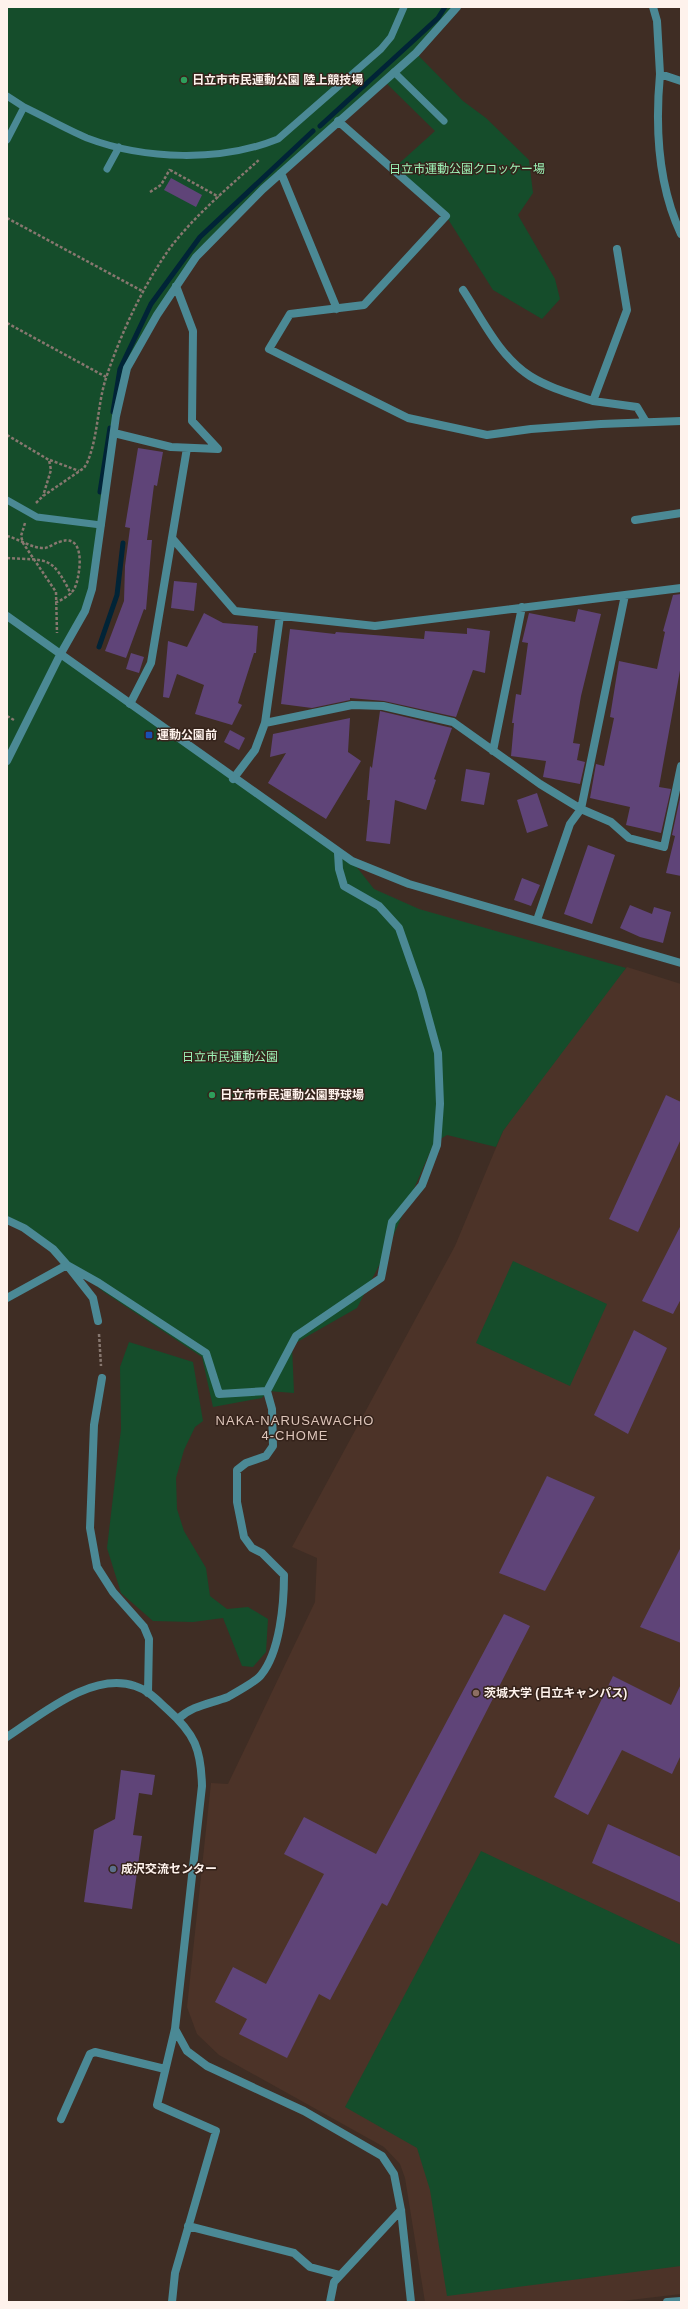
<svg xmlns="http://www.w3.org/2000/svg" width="688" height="2309" font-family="Arial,'Noto Sans JP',sans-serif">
	<rect width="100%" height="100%" fill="#3f2d24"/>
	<!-- built -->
	<path fill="#4c3328" d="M 627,967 L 681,984 L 681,2294 L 613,2302 L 425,2302 L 405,2178 L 400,2164 L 384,2147 L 219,2055 L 197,2034 L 187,2007 L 211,1783 L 228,1784 L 315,1602 L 317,1558 L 292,1547 L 455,1246 L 503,1131 L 573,1030 Z"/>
	<!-- green -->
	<path fill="#154d2b" d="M 7,7 L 457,7 L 416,53 L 463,101 L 486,118 L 529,160 L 533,193 L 518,215 L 555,279 L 560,299 L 542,319 L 493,290 L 446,216 L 394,168 L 435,131 L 384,81 L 196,257 L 127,368 L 92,589 L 60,655 L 233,779 L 294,814 L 352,861 L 374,889 L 419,909 L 626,968 L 503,1131 L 496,1147 L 447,1135 L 434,1143 L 387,1250 L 357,1308 L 292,1345 L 294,1393 L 268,1391 L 262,1398 L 213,1407 L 202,1357 L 104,1292 L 37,1239 L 7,1222 Z
		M 513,1261 L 607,1304 L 570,1386 L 476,1343 Z
		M 129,1342 L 193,1362 L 203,1421 L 195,1427 L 184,1450 L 176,1478 L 177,1509 L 184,1531 L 206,1568 L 210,1596 L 227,1609 L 248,1607 L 268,1619 L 266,1652 L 253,1667 L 242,1666 L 223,1618 L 193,1622 L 153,1621 L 121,1593 L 107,1548 L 121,1429 L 120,1367 Z
		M 481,1851 L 681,1945 L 681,2266 L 447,2296 L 430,2190 L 417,2148 L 345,2107 Z"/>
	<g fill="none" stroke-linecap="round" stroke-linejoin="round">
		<!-- stream -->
		<path stroke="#012437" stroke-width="5" d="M 320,126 L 438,18 L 445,7
			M 113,412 L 120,369 L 151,304 L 200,237 L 313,131
			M 100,492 L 110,428
			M 99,647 L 117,595 L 123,543"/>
	</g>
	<!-- building -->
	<path fill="#5f4478" d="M 171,178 L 202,195 L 196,207 L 164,190 Z
		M 138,448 L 163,452 L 157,486 L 154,485 L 147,540 L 152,540 L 146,610 L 144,609 L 126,658 L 105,651 L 124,601 L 125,566 L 130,528 L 125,527 Z
		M 174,581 L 197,583 L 194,611 L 171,608 Z
		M 681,594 L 681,665 L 659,787 L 671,789 L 661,833 L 626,825 L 630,807 L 590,798 L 596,764 L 604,766 L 614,718 L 610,717 L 619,661 L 657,669 L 665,632 L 663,631 L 673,595 Z
		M 578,609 L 601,614 L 581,696 L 573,743 L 580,744 L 577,760 L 585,762 L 580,784 L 543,777 L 546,761 L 511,756 L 514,723 L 512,723 L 516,694 L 521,695 L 528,643 L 522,642 L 529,613 L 575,622 Z
		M 204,613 L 223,623 L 258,626 L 256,653 L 254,653 L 238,703 L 242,705 L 232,725 L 195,714 L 204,685 L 177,674 L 169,698 L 163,697 L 168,641 L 187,647 Z
		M 467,628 L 490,631 L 485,673 L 473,670 L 456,717 L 384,701 L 350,698 L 350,700 L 312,708 L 281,704 L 290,629 L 335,634 L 336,632 L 424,639 L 425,631 L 467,634 Z
		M 131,653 L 144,657 L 139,673 L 126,669 Z
		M 380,711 L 452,728 L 434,779 L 436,780 L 426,810 L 395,800 L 390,844 L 366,841 L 370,800 L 367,800 L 370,766 L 372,768 Z
		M 350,718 L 348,752 L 361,761 L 326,819 L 268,783 L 286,753 L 270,757 L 273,734 Z
		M 230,730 L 245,738 L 239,750 L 224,742 Z
		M 466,769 L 490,773 L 484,805 L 461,801 Z
		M 537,793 L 548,826 L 527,833 L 517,800 Z
		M 681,793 L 681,876 L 666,873 L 675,836 L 672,835 Z
		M 588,845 L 615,855 L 592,924 L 564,914 Z
		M 522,878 L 540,885 L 531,906 L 514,900 Z
		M 630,905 L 652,914 L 654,907 L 671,912 L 663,943 L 640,937 L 620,928 Z
		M 666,1095 L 681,1102 L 681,1139 L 638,1232 L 609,1219 Z
		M 681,1225 L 681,1299 L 673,1314 L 642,1301 Z
		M 634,1330 L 667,1348 L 628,1434 L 594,1415 Z
		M 547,1476 L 595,1497 L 545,1591 L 499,1573 Z
		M 681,1547 L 681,1643 L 640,1627 Z
		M 504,1614 L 530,1626 L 387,1906 L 382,1903 L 330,2000 L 319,1994 L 287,2058 L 239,2034 L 247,2019 L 215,2002 L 233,1967 L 266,1984 L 324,1874 L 284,1854 L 304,1817 L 376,1854 Z
		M 613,1676 L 671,1705 L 681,1684 L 681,1755 L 672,1774 L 622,1750 L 588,1815 L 554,1797 Z
		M 121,1770 L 155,1775 L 152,1795 L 139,1793 L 133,1835 L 142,1836 L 132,1909 L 84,1902 L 94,1830 L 115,1819 Z
		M 608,1824 L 681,1857 L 681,1903 L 592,1863 Z"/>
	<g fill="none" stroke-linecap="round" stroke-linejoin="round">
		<!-- path -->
		<path stroke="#87776f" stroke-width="2.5" stroke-dasharray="3 2" stroke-linecap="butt" d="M 170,170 L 219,197
			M 150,192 L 161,185 L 170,169
			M 7,218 L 144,292
			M 7,323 L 106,377
			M 7,435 L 49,460 L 51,470 L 43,496
			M 50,460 L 79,471
			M 36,503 L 43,496 L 84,468 L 87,463 C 99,435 97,403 107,375 C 122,331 143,286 170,248 C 195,215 230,186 260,159
			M 25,523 L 21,536 L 23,543 L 56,592 L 57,633
			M 7,536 C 19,539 33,549 45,548 C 50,547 55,543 59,542 C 80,534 81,557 79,571 C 76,591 73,594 55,603
			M 7,558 C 48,561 51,554 71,594
			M 7,716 L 14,720
			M 99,1334 L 101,1366"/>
		<!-- service -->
		<path stroke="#4b8995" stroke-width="7" d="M 394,72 L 444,121
			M 7,96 L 24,107
			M 7,140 L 24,107 C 45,117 66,129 87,138 C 145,160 221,162 278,139 L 381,49 L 391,37 L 404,7
			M 107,169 L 119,147
			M 7,500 L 37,517 L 101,525"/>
		<!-- minor -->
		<path stroke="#4b8995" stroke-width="8" d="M 653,7 L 657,21 L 660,74 L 681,81
			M 660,74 C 655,128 658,185 681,234
			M 338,121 L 446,216 L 364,305 L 290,314 L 269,349 L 408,418 L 487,435 L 531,429 L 601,424 L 681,421
			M 281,173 L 337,309
			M 617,249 L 627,310 L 593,401 L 637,407 L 646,422
			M 463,290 C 482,319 500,357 530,376 C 549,388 572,394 593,401
			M 114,433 L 171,447 L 218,449 L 192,421 L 193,331 L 176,286
			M 635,520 L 681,513
			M 172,538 L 235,611 L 375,626 L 681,588
			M 60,655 L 85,611 L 92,589 L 116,416 L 127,368 L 157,315 L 196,257 L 263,189 L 416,53 L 457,7
			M 130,704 L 151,663 L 187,448
			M 265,723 L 352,705 L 383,706 L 453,722 L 540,784 L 581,809 L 611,822 L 629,838 L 664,847 L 681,766
			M 493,751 L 522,607
			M 233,779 L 255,750 L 265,723 L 280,616
			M 537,920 L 570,824 L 581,809 L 625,595
			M 7,1220 L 24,1228 L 53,1249 L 67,1265 L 99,1283 L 206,1353 L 219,1394 L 267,1391
			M 7,1298 L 67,1265 L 93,1298 L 98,1321
			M 102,1378 L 94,1425 L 90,1528 L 97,1567 L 113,1592 L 144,1627 L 149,1639 L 148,1693
			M 178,1719 C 193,1705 210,1704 228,1697 C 235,1693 257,1681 261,1675 C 280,1652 284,1604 284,1575 L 262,1553 L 252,1548 L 244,1537 L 237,1502 L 237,1470 L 246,1463 L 266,1456 L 273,1446 L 272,1409 L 267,1391 L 296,1336 L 381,1278 L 392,1222 L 422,1185 L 437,1145 L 440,1104 L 438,1053 L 421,991 L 399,928 L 379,906 L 344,886 L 339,869 L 338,853
			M 7,1737 C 41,1715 92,1671 135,1686 C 148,1690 158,1701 167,1709 C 195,1734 201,1749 202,1786 L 175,2029 L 187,2051 L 207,2066 L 304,2111 L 382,2156 L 394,2174 L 401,2210 L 411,2302
			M 61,2119 L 90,2054 L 95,2052 L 165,2069
			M 188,2226 L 294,2253 L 310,2267 L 340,2275
			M 172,2302 L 175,2273 L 216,2131 L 157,2105 L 175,2029
			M 330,2302 L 334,2282 L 401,2210
			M 667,2302 L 681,2301"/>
		<!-- tertiary -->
		<path stroke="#4b8995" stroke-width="8" d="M 7,616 L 352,861 L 409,884 L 681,963
			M 7,761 L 60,655"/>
	</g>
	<!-- markers -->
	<g fill="#2e9e5b" stroke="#35231b" stroke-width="1.5">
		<circle cx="184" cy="80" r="4"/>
		<circle cx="212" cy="1095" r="4"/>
	</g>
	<rect fill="#1a4fb4" stroke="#35231b" stroke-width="1.5" x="145" y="731" width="8" height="8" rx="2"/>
	<circle fill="#8d6e63" stroke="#35231b" stroke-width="1.5" cx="476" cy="1693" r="4"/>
	<circle fill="#5c6f8a" stroke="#35231b" stroke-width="1.5" cx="113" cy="1869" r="4"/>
	<g text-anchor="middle" stroke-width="3" stroke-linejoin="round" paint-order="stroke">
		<!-- poi labels -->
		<g font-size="12" font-weight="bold" fill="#fef2ec" stroke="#35231b" text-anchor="start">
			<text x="192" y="84">日立市市民運動公園 陸上競技場</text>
			<text x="157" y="739">運動公園前</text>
			<text x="220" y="1099">日立市市民運動公園野球場</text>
			<text x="484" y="1697">茨城大学 (日立キャンパス)</text>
			<text x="121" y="1873">成沢交流センター</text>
		</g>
		<!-- park labels -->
		<g font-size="12" fill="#9df3b7" stroke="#35231b">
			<text x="467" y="173">日立市運動公園クロッケー場</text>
			<text x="230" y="1061">日立市民運動公園</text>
		</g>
		<!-- neighbourhood labels -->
		<g font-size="13" letter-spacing="1" fill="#ddc5ba" stroke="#35231b">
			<text x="295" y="1425">NAKA-NARUSAWACHO<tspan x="295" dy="15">4-CHOME</tspan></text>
		</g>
	</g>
	<!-- border -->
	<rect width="688" height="2309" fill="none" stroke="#fef2ec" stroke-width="16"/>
</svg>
